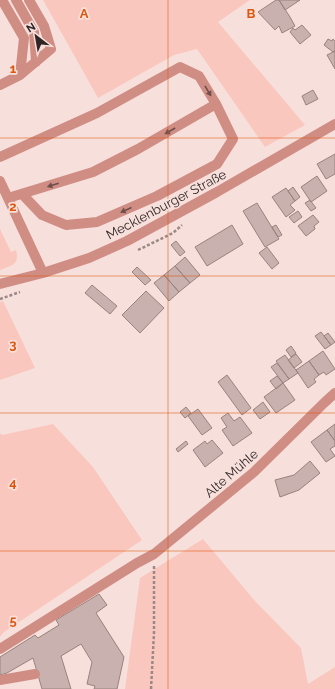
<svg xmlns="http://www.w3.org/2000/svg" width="335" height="689" font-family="Raleway,sans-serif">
	<rect width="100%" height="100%" fill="#f7e0dc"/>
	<!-- green -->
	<path fill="#fac7bf" d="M 43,0 L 250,0 L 218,22 L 305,125 L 265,147 L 197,49 L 174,55 L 98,98 Z
		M 0,229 L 11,252 L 16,250 C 20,265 12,265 0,270 Z
		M 3,301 L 35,368 L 0,380 L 0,302 Z
		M 53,424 L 93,467 L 142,540 L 4,632 L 0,637 L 0,433 L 2,435 Z
		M 203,539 L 255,601 L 301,648 L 308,684 L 335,667 L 335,689 L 125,689 L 140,578 Z"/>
	<!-- building -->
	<path fill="#c8b1ae" stroke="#98837f" d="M 276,0 L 279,0 L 290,17 L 295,26 L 282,33 L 279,26 L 275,30 L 258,12 Z
		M 279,0 L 300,0 L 285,10 Z
		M 302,25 L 311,35 L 300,44 L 290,32 L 293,28 L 295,30 Z
		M 328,39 L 332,41 L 333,39 L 335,41 L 335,51 L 333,52 L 324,45 Z
		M 335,51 L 335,69 L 327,55 Z
		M 313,90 L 318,99 L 306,105 L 302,96 Z
		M 335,154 L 335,174 L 326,179 L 317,164 Z
		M 317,176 L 327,191 L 311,202 L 301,187 Z
		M 293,187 L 300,197 L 295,201 L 288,191 Z
		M 286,188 L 295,201 L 290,205 L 295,210 L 286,217 L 272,197 Z
		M 310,200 L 316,208 L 311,211 L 305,203 Z
		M 257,203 L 279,239 L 265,247 L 243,211 Z
		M 298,211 L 302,217 L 294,223 L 289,217 Z
		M 313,215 L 319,222 L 314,226 L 315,229 L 306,236 L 298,226 Z
		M 232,225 L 243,244 L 207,266 L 195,247 Z
		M 276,225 L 282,235 L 278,237 L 272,227 Z
		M 176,241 L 185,252 L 180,256 L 171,245 Z
		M 267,247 L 279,263 L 272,269 L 259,253 Z
		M 185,257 L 200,275 L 190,283 L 175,266 Z
		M 175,266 L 190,283 L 179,292 L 164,275 Z
		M 137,267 L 151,280 L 145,285 L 132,272 Z
		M 164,275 L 179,292 L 169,301 L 154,283 Z
		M 92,285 L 117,306 L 110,314 L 85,293 Z
		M 146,291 L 164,308 L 140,333 L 122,315 Z
		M 321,332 L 331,345 L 325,349 L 315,336 Z
		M 328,333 L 335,342 L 331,345 L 324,336 Z
		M 291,346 L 296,353 L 291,357 L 286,350 Z
		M 323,351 L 335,369 L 326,375 L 324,372 L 319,375 L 309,361 Z
		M 296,354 L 302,362 L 294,368 L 288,360 Z
		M 285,355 L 298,373 L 289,379 L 276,361 Z
		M 309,361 L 319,375 L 314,379 L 316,382 L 308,388 L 296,370 Z
		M 277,363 L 289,379 L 283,383 L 271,367 Z
		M 227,375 L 251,408 L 242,415 L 218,382 Z
		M 277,376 L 283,383 L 276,389 L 270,381 Z
		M 283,383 L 295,400 L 276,413 L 264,397 Z
		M 263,402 L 270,412 L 260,419 L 253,410 Z
		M 186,407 L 191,413 L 185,418 L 180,412 Z
		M 198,409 L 212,428 L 202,435 L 188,416 Z
		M 228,413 L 234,421 L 240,417 L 252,433 L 233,446 L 222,430 L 227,427 L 221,418 Z
		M 335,424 L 335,441 L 327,430 Z
		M 327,430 L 335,441 L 335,446 L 330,449 L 335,456 L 326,462 L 311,442 Z
		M 212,440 L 223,453 L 205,467 L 193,450 L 205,441 L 207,444 Z
		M 186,441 L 188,444 L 178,452 L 176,449 Z
		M 310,461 L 320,473 L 299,490 L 280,497 L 275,480 L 294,475 Z
		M 99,594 L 107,605 L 96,613 L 124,657 L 117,689 L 94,689 L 95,686 L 87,684 L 92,662 L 81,644 L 61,656 L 71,689 L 42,689 L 33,658 L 7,673 L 0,675 L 0,657 L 35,635 L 38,638 L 59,625 L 56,620 Z"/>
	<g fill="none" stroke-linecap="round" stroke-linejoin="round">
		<!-- path -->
		<path stroke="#998886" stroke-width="2.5" stroke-dasharray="3 2" stroke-linecap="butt" d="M 138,250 L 173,233 L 182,225
			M 0,299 L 20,292
			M 151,689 L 154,633 L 154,566"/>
		<!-- minor -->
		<path stroke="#d08d84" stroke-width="10" d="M 2,0 L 24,38 L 20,75
			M 16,0 L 34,32 L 36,62
			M 0,85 L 20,75 L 51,49 L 44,26 L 29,0
			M 0,157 L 97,113 L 180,67 L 199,76 L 216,104 L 233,139 L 217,164 L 157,196 L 97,222 L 66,225 L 42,215 L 23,195
			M 0,181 L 43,273
			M 8,198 L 93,172 L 138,149 L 216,104
			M 0,284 L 43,273 L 89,258 L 127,241 L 217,192 L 335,124
			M 0,649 L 137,563 L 154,554 L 254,472 L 324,403 L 335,393
			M 0,680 L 35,674"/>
	</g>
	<!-- one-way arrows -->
	<defs><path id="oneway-solid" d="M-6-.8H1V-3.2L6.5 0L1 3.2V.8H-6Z"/></defs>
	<g fill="#6f4f4b">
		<use href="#oneway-solid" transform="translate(208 91) rotate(59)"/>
		<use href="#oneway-solid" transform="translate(170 131) rotate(150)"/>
		<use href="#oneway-solid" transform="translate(53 185) rotate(162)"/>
		<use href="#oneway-solid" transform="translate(126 210) rotate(156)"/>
	</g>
	<!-- grid -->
	<path fill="none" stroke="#df560d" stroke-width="1" stroke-opacity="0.55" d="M 168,0 L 168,689M 0,138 L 335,138M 0,276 L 335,276M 0,413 L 335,413M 0,551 L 335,551"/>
	<g text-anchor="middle" stroke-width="3.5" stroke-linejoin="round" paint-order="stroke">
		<!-- street labels -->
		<g font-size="13" fill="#2f2625" stroke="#f7e0dc">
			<text transform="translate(166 204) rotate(-28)" y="5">Mecklenburger Straße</text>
			<text transform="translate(231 473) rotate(-41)" y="5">Alte Mühle</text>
		</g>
	</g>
	<g font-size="13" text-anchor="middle" font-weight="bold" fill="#df560d" stroke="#f7e0dc" stroke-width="3.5" stroke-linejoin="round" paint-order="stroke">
		<text x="84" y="18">A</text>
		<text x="251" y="18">B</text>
		<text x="13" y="73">1</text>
		<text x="13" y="211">2</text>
		<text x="13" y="349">3</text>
		<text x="13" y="487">4</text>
		<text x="13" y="625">5</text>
	</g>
	<!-- north arrow -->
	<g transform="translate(36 36) rotate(329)" stroke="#f7e0dc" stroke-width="3" paint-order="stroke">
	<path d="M0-3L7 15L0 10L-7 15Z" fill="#2f2625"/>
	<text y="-6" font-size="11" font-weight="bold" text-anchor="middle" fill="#2f2625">N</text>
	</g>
</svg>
